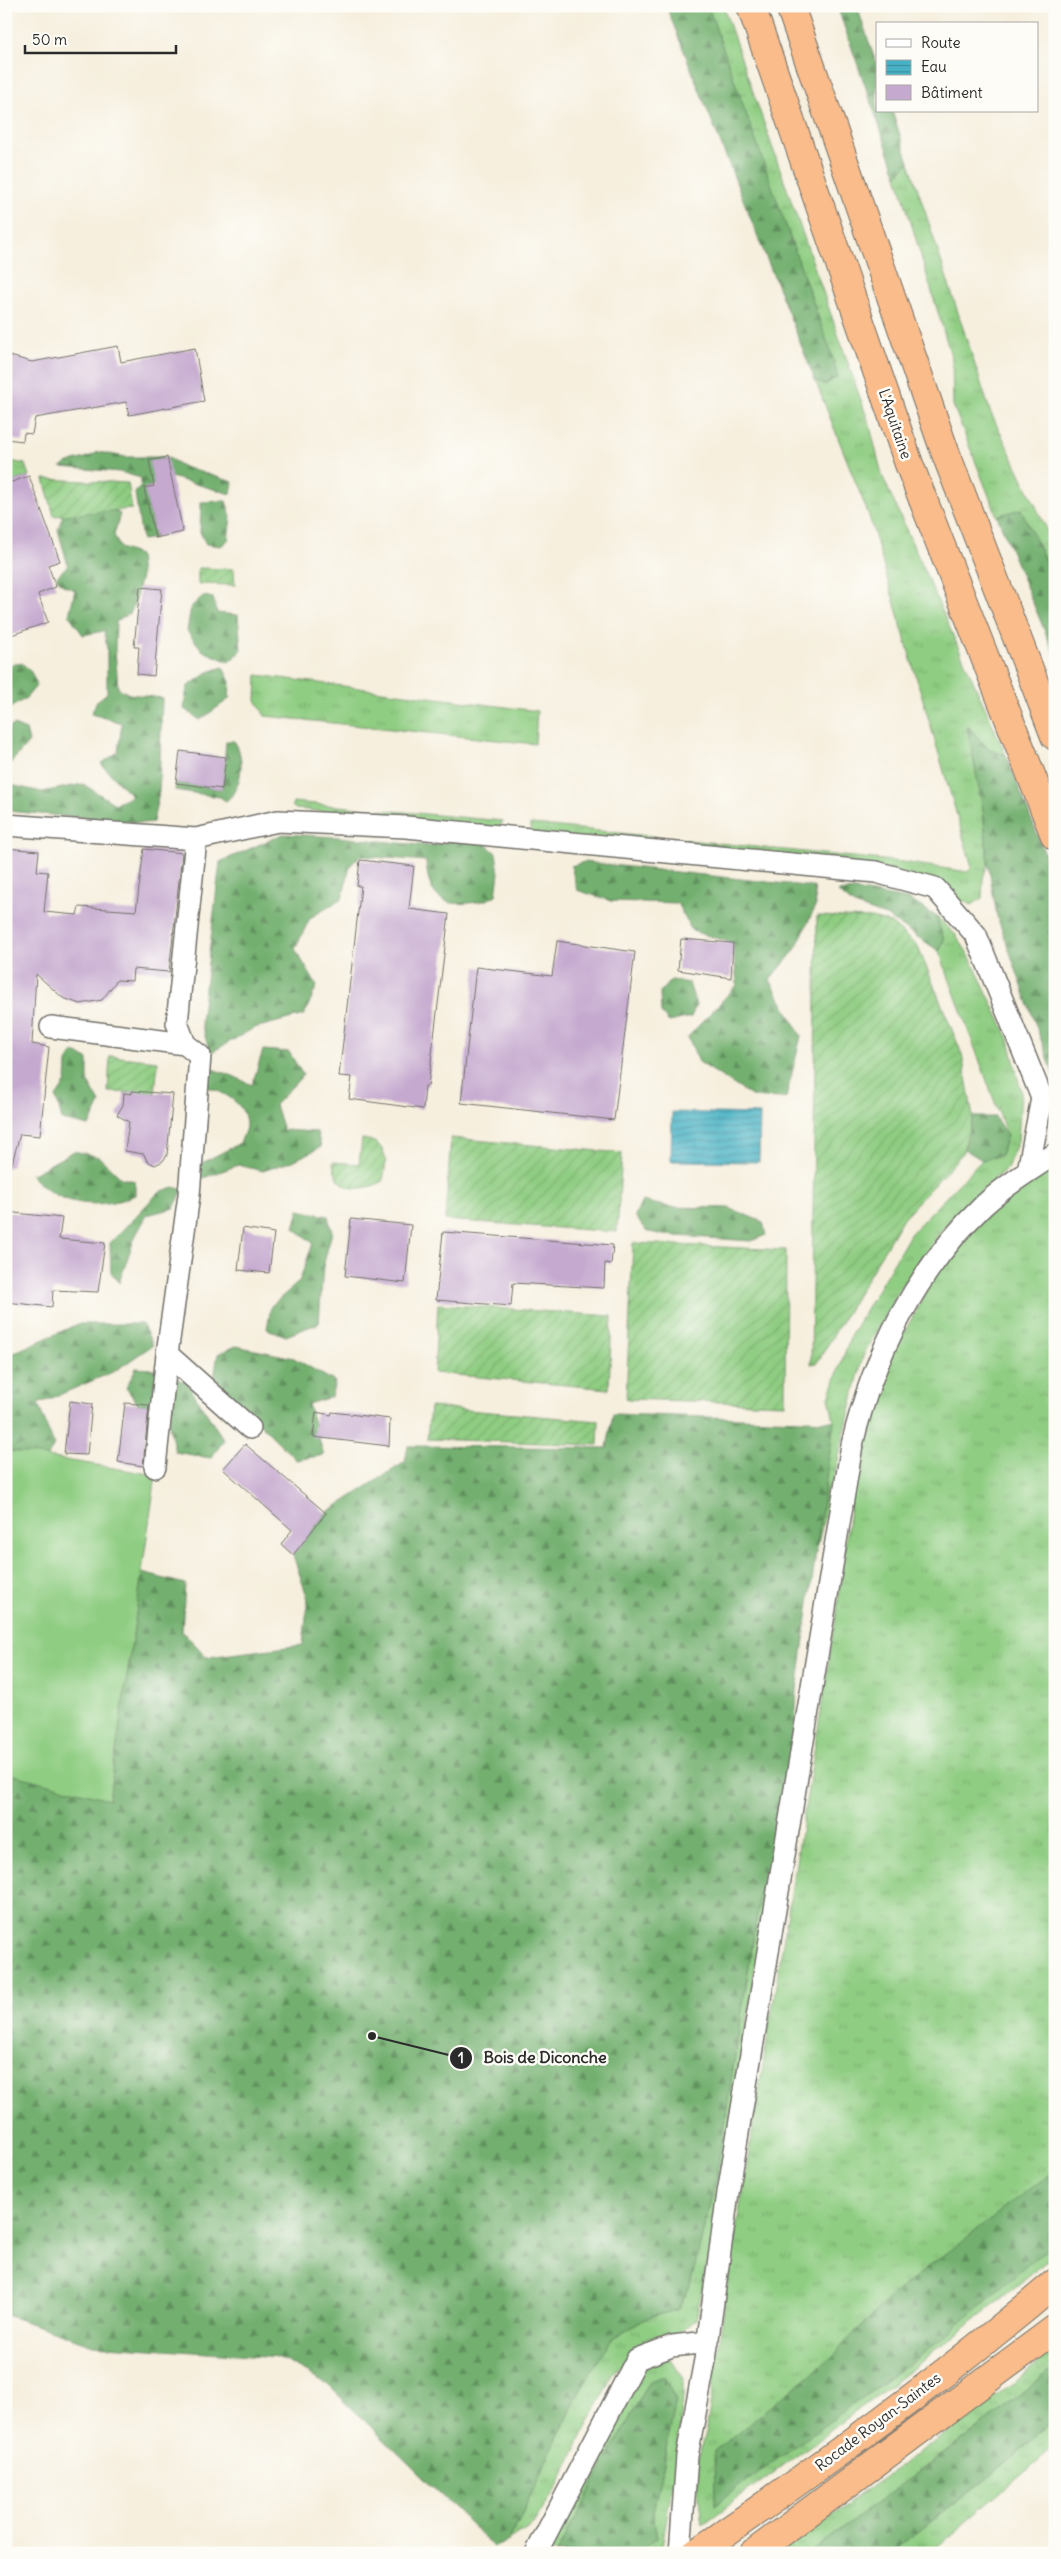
<svg xmlns="http://www.w3.org/2000/svg" width="1061" height="2559" font-family="Delius,sans-serif">
	<defs>
		<pattern id="grass-tufts" width="24" height="20" patternUnits="userSpaceOnUse" patternTransform="scale(1.25)"><rect width="24" height="20" fill="#8fcd82"/><path d="M3 7l-1-3M5 7V3M7 7l1-3M15 17l-1-3M17 17v-4M19 17l1-3" fill="none" stroke="#7cb070"/></pattern>
		<pattern id="forest-firs" width="22" height="20" patternUnits="userSpaceOnUse" patternTransform="scale(1.25)"><rect width="22" height="20" fill="#73b070"/><path d="M5 1l3.5 6h-7zM16 11l3.5 6h-7z" fill="#5f8f5c"/></pattern>
		<pattern id="garden-furrows" width="10" height="10" patternUnits="userSpaceOnUse" patternTransform="scale(1.25)"><rect width="10" height="10" fill="#8fcd82"/><path d="M-1 1l2-2M0 10L10 0M9 11l2-2" fill="none" stroke="#7cb070"/></pattern>
		<pattern id="water-rules" width="6" height="5" patternUnits="userSpaceOnUse" patternTransform="scale(1.25)"><rect width="6" height="5" fill="#47b2c5"/><path d="M0 2.5h6" fill="none" stroke="#3b91a0"/></pattern>
	</defs>
	<rect width="100%" height="100%" fill="#fdfcf7"/>
	<filter id="ink" filterUnits="userSpaceOnUse"><feTurbulence type="fractalNoise" baseFrequency=".02" numOctaves="2"/><feDisplacementMap in="SourceGraphic" scale="10" xChannelSelector="R" yChannelSelector="G"/><feConvolveMatrix kernelMatrix="1 2 1 2 8 2 1 2 1" color-interpolation-filters="sRGB"/></filter>
	<filter id="wash" filterUnits="userSpaceOnUse"><feTurbulence type="fractalNoise" baseFrequency=".0096" numOctaves="4" result="noise"/><feDisplacementMap in="SourceGraphic" scale="20" xChannelSelector="R" yChannelSelector="G"/><feGaussianBlur stdDeviation="1.12" result="paint"/><feColorMatrix in="noise" values="0 0 0 0 0 0 0 0 0 0 0 0 0 0 0 0 0 1.4 0 .05"/><feComposite in="paint" operator="in"/></filter>
	<g filter="url(#wash)">
		<rect width="100%" height="100%" fill="#f6efde"/>
		<!-- grass -->
		<path fill="url(#grass-tufts)" stroke="#5d7c56" d="M 708,6 L 723,6 L 870,426 L 882,475 L 1006,755 L 989,750 L 967,726 L 983,809 L 988,863 L 983,878 L 982,898 L 972,905 L 918,880 L 531,834 L 531,824 L 902,862 L 968,872 L 972,867 L 869,516 L 815,380 L 825,384 Z
			M 909,162 L 990,411 L 1055,546 L 1055,582 L 1021,509 L 997,516 L 953,405 L 952,359 L 897,176 Z
			M 6,460 L 25,464 L 29,476 L 6,484 Z
			M 257,675 L 537,711 L 535,744 L 265,716 L 256,700 Z
			M 293,802 L 503,821 L 499,828 L 296,809 L 292,806 Z
			M 936,916 L 956,935 L 970,957 L 1009,1039 L 1021,1092 L 1018,1141 L 1007,1168 L 948,1222 L 900,1289 L 863,1356 L 816,1552 L 834,1421 L 829,1397 L 851,1335 L 911,1233 L 982,1160 L 1001,1155 L 1007,1135 L 939,951 L 944,940 Z
			M 1055,1163 L 1055,2254 C 941,2350 822,2438 702,2525 L 696,2468 L 708,2420 L 727,2286 L 836,1617 L 855,1468 L 872,1392 L 943,1261 L 1011,1191 Z
			M 772,1864 L 713,2236 L 696,2319 L 680,2332 L 638,2347 L 613,2374 L 557,2487 L 533,2525 L 509,2541 L 581,2388 L 611,2340 L 645,2319 L 678,2309 L 690,2286 L 716,2178 L 760,1895 Z
			M 1055,2349 L 1055,2366 L 1001,2411 L 821,2545 L 809,2553 L 778,2553 L 983,2407 Z
			M 657,2358 L 670,2358 L 683,2378 L 683,2398 L 677,2456 L 661,2552 L 541,2553 L 642,2366 Z
			M 1053,2421 L 1055,2422 L 1055,2445 L 930,2553 L 891,2553 L 1012,2458 Z"/>
		<!-- forest -->
		<path fill="url(#forest-firs)" stroke="#4f6e4e" d="M 666,6 L 708,6 L 834,361 L 837,377 L 825,385 L 815,380 Z
			M 837,6 L 857,6 L 877,66 L 877,111 L 892,111 L 909,162 L 897,176 Z
			M 98,452 L 126,457 L 167,457 L 184,467 L 233,482 L 231,494 L 171,477 L 145,488 L 155,538 L 142,540 L 135,493 L 141,485 L 141,478 L 120,472 L 61,467 C 73,459 86,460 98,452 Z
			M 226,501 L 231,516 L 228,540 L 221,546 L 206,544 L 200,532 L 201,502 Z
			M 1021,509 L 1055,582 L 1055,656 L 997,516 Z
			M 113,510 L 120,514 L 114,535 L 120,548 L 139,555 L 141,576 L 134,605 L 131,612 L 116,622 L 115,649 L 118,688 L 129,694 L 162,698 L 159,792 L 153,822 L 143,823 L 6,811 L 6,784 L 42,792 L 83,784 L 115,804 L 132,796 L 101,764 L 118,752 L 122,723 L 91,714 L 97,701 L 107,693 L 107,648 L 104,631 L 83,635 L 69,615 L 75,590 L 63,585 L 56,577 L 68,565 L 58,530 L 63,515 Z
			M 203,596 L 213,598 L 217,613 L 238,615 L 241,651 L 229,662 L 203,651 L 187,631 L 191,607 Z
			M 22,663 L 31,672 L 37,685 L 26,698 L 6,711 L 6,670 L 8,665 Z
			M 223,667 L 230,682 L 229,699 L 200,720 L 184,709 L 187,687 L 208,672 Z
			M 14,725 L 26,730 L 29,742 L 6,768 L 6,729 Z
			M 967,725 L 989,750 L 1006,755 L 1055,880 L 1055,1079 L 997,916 L 988,863 L 983,809 Z
			M 226,741 L 234,741 C 246,756 242,790 226,801 L 220,797 L 175,790 L 176,783 L 222,789 Z
			M 283,834 L 339,837 L 430,846 L 466,838 L 483,842 L 496,853 L 499,873 L 496,895 C 487,901 479,902 469,903 C 436,907 428,890 426,861 L 360,856 L 350,866 L 342,899 L 310,918 L 295,949 L 317,986 L 304,1015 L 254,1028 L 210,1053 L 201,1022 L 220,862 Z
			M 584,862 L 814,887 L 816,905 L 795,950 L 770,980 L 801,1036 L 786,1098 L 753,1097 L 699,1062 L 688,1037 L 737,985 L 733,943 L 692,931 L 677,903 L 611,901 L 577,890 L 571,866 Z
			M 854,890 L 908,899 L 936,916 L 944,940 L 939,951 L 886,916 L 854,905 L 838,892 Z
			M 671,980 L 689,983 L 696,1005 L 691,1017 L 669,1022 L 661,1013 L 660,992 Z
			M 263,1050 L 289,1052 L 303,1075 L 275,1105 L 283,1130 L 317,1132 L 321,1147 L 293,1161 L 263,1171 L 238,1165 L 190,1183 L 200,1164 L 240,1143 C 242,1138 246,1130 246,1125 C 246,1099 217,1090 198,1084 L 200,1065 L 233,1076 L 252,1085 Z
			M 73,1052 L 88,1059 L 88,1082 L 100,1103 L 89,1126 L 62,1120 L 56,1097 L 66,1082 L 67,1062 Z
			M 973,1117 L 995,1117 L 1007,1135 L 1001,1155 L 982,1160 L 964,1149 Z
			M 74,1151 L 99,1157 L 121,1178 L 135,1181 L 135,1195 C 100,1211 57,1206 31,1175 Z
			M 174,1187 L 183,1190 L 174,1208 L 147,1215 L 135,1237 L 119,1283 L 111,1272 L 110,1243 L 159,1192 Z
			M 642,1201 L 669,1207 L 729,1208 L 763,1222 L 766,1235 L 751,1241 L 663,1235 L 646,1231 L 635,1216 Z
			M 299,1210 L 328,1216 L 332,1232 L 323,1267 L 319,1323 L 286,1336 L 267,1329 L 271,1306 L 299,1282 L 313,1243 L 294,1228 Z
			M 78,1324 L 142,1324 L 153,1345 L 115,1371 L 38,1404 L 54,1445 L 41,1470 L 6,1457 L 6,1356 Z
			M 236,1346 L 294,1358 L 335,1382 L 331,1397 L 308,1404 L 324,1455 L 296,1460 L 214,1378 L 218,1354 Z
			M 136,1368 L 151,1369 L 187,1383 L 224,1440 L 211,1458 L 175,1452 L 168,1421 L 138,1404 L 126,1388 Z
			M 613,1414 L 834,1421 L 797,1690 L 792,1782 L 772,1864 L 760,1895 L 716,2178 L 690,2286 L 678,2309 L 645,2319 L 611,2340 L 581,2388 L 509,2541 L 493,2546 L 326,2383 L 279,2358 L 93,2345 L 6,2315 L 6,1773 L 109,1799 L 142,1573 L 185,1584 L 182,1631 L 207,1657 L 303,1645 L 308,1599 L 293,1555 L 326,1513 L 405,1462 L 408,1446 L 607,1448 Z
			M 1055,2170 L 1055,2241 L 930,2349 L 715,2504 L 714,2452 L 825,2363 L 891,2296 Z
			M 1055,2366 L 1055,2419 L 1012,2458 L 891,2553 L 809,2553 L 1001,2411 Z
			M 664,2376 L 676,2401 L 653,2513 L 657,2537 L 637,2553 L 556,2553 L 650,2381 Z"/>
		<!-- garden -->
		<path fill="url(#garden-furrows)" stroke="#5d7c56" d="M 44,479 L 128,483 L 132,509 L 54,516 Z
			M 198,568 L 234,569 L 235,585 L 198,584 Z
			M 817,916 L 871,918 L 891,923 L 918,947 L 962,1054 L 973,1117 L 962,1154 L 903,1218 L 817,1363 L 811,1364 Z
			M 110,1056 L 158,1061 L 155,1093 L 108,1092 Z
			M 451,1138 L 622,1153 L 617,1232 L 445,1220 Z
			M 362,1139 C 387,1141 389,1161 382,1182 C 360,1192 336,1193 333,1162 L 359,1164 Z
			M 633,1243 L 786,1250 L 785,1404 L 626,1399 Z
			M 438,1304 L 612,1316 L 609,1389 L 434,1373 Z
			M 430,1407 L 599,1421 L 598,1445 L 427,1439 Z"/>
		<!-- pitch -->
		<path fill="#8fcd82" stroke="#5d7c56" d="M 6,1450 L 156,1475 L 109,1799 L 6,1773 Z"/>
		<!-- water -->
		<path fill="url(#water-rules)" stroke="#396e78" d="M 672,1112 L 760,1114 L 759,1162 L 671,1161 Z"/>
		<g id="blocks">
			<!-- building -->
			<path fill="#c5a9cf" d="M 118,346 L 121,362 L 195,348 L 204,401 L 129,415 L 126,402 L 35,418 L 32,434 L 24,433 L 23,441 L 6,439 L 6,355 L 32,362 Z
				M 167,457 L 183,532 L 155,538 L 144,488 L 154,486 L 149,461 Z
				M 29,476 L 60,561 L 48,565 L 56,587 L 38,594 L 48,622 L 6,637 L 6,484 Z
				M 140,587 L 162,589 L 154,676 L 137,674 L 139,647 L 134,647 Z
				M 180,751 L 226,757 L 222,789 L 176,783 Z
				M 6,848 L 39,851 L 37,871 L 48,872 L 44,912 L 77,915 L 79,907 L 136,911 L 144,849 L 182,853 L 169,972 L 133,969 L 132,981 L 117,980 L 102,1000 L 80,1004 L 63,998 L 36,974 L 32,1044 L 49,1047 L 40,1136 L 20,1134 L 11,1167 L 6,1167 Z
				M 360,860 L 414,866 L 409,909 L 449,914 L 428,1086 L 425,1086 L 423,1109 L 349,1099 L 352,1077 L 339,1076 L 361,886 L 357,886 Z
				M 681,939 L 733,943 L 731,978 L 678,970 Z
				M 557,941 L 635,952 L 614,1120 L 461,1103 L 476,967 L 552,976 Z
				M 132,1091 L 173,1094 L 167,1155 L 163,1161 L 155,1165 L 147,1161 L 144,1154 L 125,1151 L 129,1122 L 117,1115 L 123,1105 L 124,1093 L 132,1094 Z
				M 6,1212 L 62,1218 L 59,1239 L 105,1243 L 98,1292 L 53,1290 L 52,1307 L 6,1302 Z
				M 351,1219 L 411,1225 L 405,1283 L 345,1276 Z
				M 243,1228 L 274,1233 L 269,1273 L 238,1270 Z
				M 443,1232 L 613,1245 L 611,1264 L 605,1263 L 604,1288 L 513,1283 L 511,1306 L 436,1300 Z
				M 70,1401 L 92,1404 L 87,1455 L 64,1454 Z
				M 125,1403 L 149,1405 L 143,1466 L 118,1462 Z
				M 316,1412 L 331,1415 L 332,1412 L 390,1419 L 389,1446 L 313,1437 Z
				M 245,1444 L 326,1513 L 293,1555 L 281,1544 L 292,1530 L 223,1469 Z"/>
		</g>
	</g>
	<g filter="url(#ink)">
		<use href="#blocks" fill-opacity="0" stroke="#72706a" stroke-width="1"/>
		<g fill="none" stroke-linecap="round" stroke-linejoin="round">
			<defs>
				<path id="minor" d="M 6,825 L 196,839
					M 51,1027 L 185,1044 L 177,1023 L 196,839 L 278,821 L 406,827 L 876,872 L 935,888 L 976,935 L 1042,1098 L 1028,1171
					M 185,1044 L 200,1056 L 189,1195 L 167,1354 L 250,1428
					M 155,1467 L 167,1354
					M 536,2553 L 637,2359 L 672,2346 L 708,2342
					M 680,2553 L 687,2456 L 705,2360 L 728,2193 L 852,1445 C 873,1355 917,1269 984,1205 C 1006,1185 1030,1170 1055,1154"/>
				<path id="highway" d="M 751,6 L 909,464 L 1055,836
					M 790,6 L 944,449 L 1055,736
					M 696,2553 C 819,2468 941,2380 1055,2283
					M 754,2553 L 1055,2329"/>
			</defs>
			<!-- minor casing -->
			<use href="#minor" stroke="#72706a" stroke-width="24"/>
			<!-- highway casing -->
			<use href="#highway" stroke="#72706a" stroke-width="30"/>
			<!-- minor -->
			<use href="#minor" stroke="#fff" stroke-width="21"/>
			<!-- highway -->
			<use href="#highway" stroke="#f9bc8a" stroke-width="28"/>
		</g>
	</g>
	<g text-anchor="middle" stroke-width="5" stroke-linejoin="round" paint-order="stroke">
		<!-- street labels -->
		<g font-size="15" fill="#2b2b2b" stroke="#fdfcf7">
			<text transform="translate(895 424) rotate(71)" y="5">L'Aquitaine</text>
			<text transform="translate(878 2422) rotate(-37)" y="5">Rocade Royan-Saintes</text>
		</g>
	</g>
	<!-- callouts -->
	<path fill="none" stroke="#2b2b2b" stroke-width="2" d="M372 2036L461 2058"/>
	<g fill="#2b2b2b" stroke="#fdfcf7" stroke-width="2">
		<circle cx="372" cy="2036" r="5"/>
		<circle cx="461" cy="2058" r="12"/>
	</g>
	<g font-size="15" text-anchor="middle" font-weight="bold" fill="#fff">
		<text x="461" y="2063">1</text>
	</g>
	<g font-size="16" text-anchor="middle" font-weight="bold" fill="#2b2b2b" stroke="#fdfcf7" stroke-width="5" stroke-linejoin="round" paint-order="stroke">
		<text x="545" y="2063">Bois de Diconche</text>
	</g>
	<!-- margin -->
	<rect width="1061" height="2559" fill="none" stroke="#fdfcf7" stroke-width="25"/>
	<!-- legend -->
	<rect x="876" y="22" width="162" height="90" fill="#fdfcf7" stroke="#a9a8a5"/>
	<rect x="886" y="39" width="25" height="8" fill="#ffffff" stroke="#a9a8a5"/>
	<text x="921" y="48" font-size="15" fill="#2b2b2b">Route</text>
	<rect x="886" y="60" width="25" height="15" fill="url(#water-rules)" stroke="#a9a8a5"/>
	<text x="921" y="72" font-size="15" fill="#2b2b2b">Eau</text>
	<rect x="886" y="85" width="25" height="15" fill="#c5a9cf" stroke="#a9a8a5"/>
	<text x="921" y="98" font-size="15" fill="#2b2b2b">Bâtiment</text>
	<!-- scale -->
	<path d="M25 45v8h151v-8" fill="none" stroke="#2b2b2b" stroke-width="2.5"/>
	<text x="32" y="45" font-size="15" fill="#2b2b2b" stroke="#fdfcf7" stroke-width="4" paint-order="stroke">50 m</text>
</svg>
